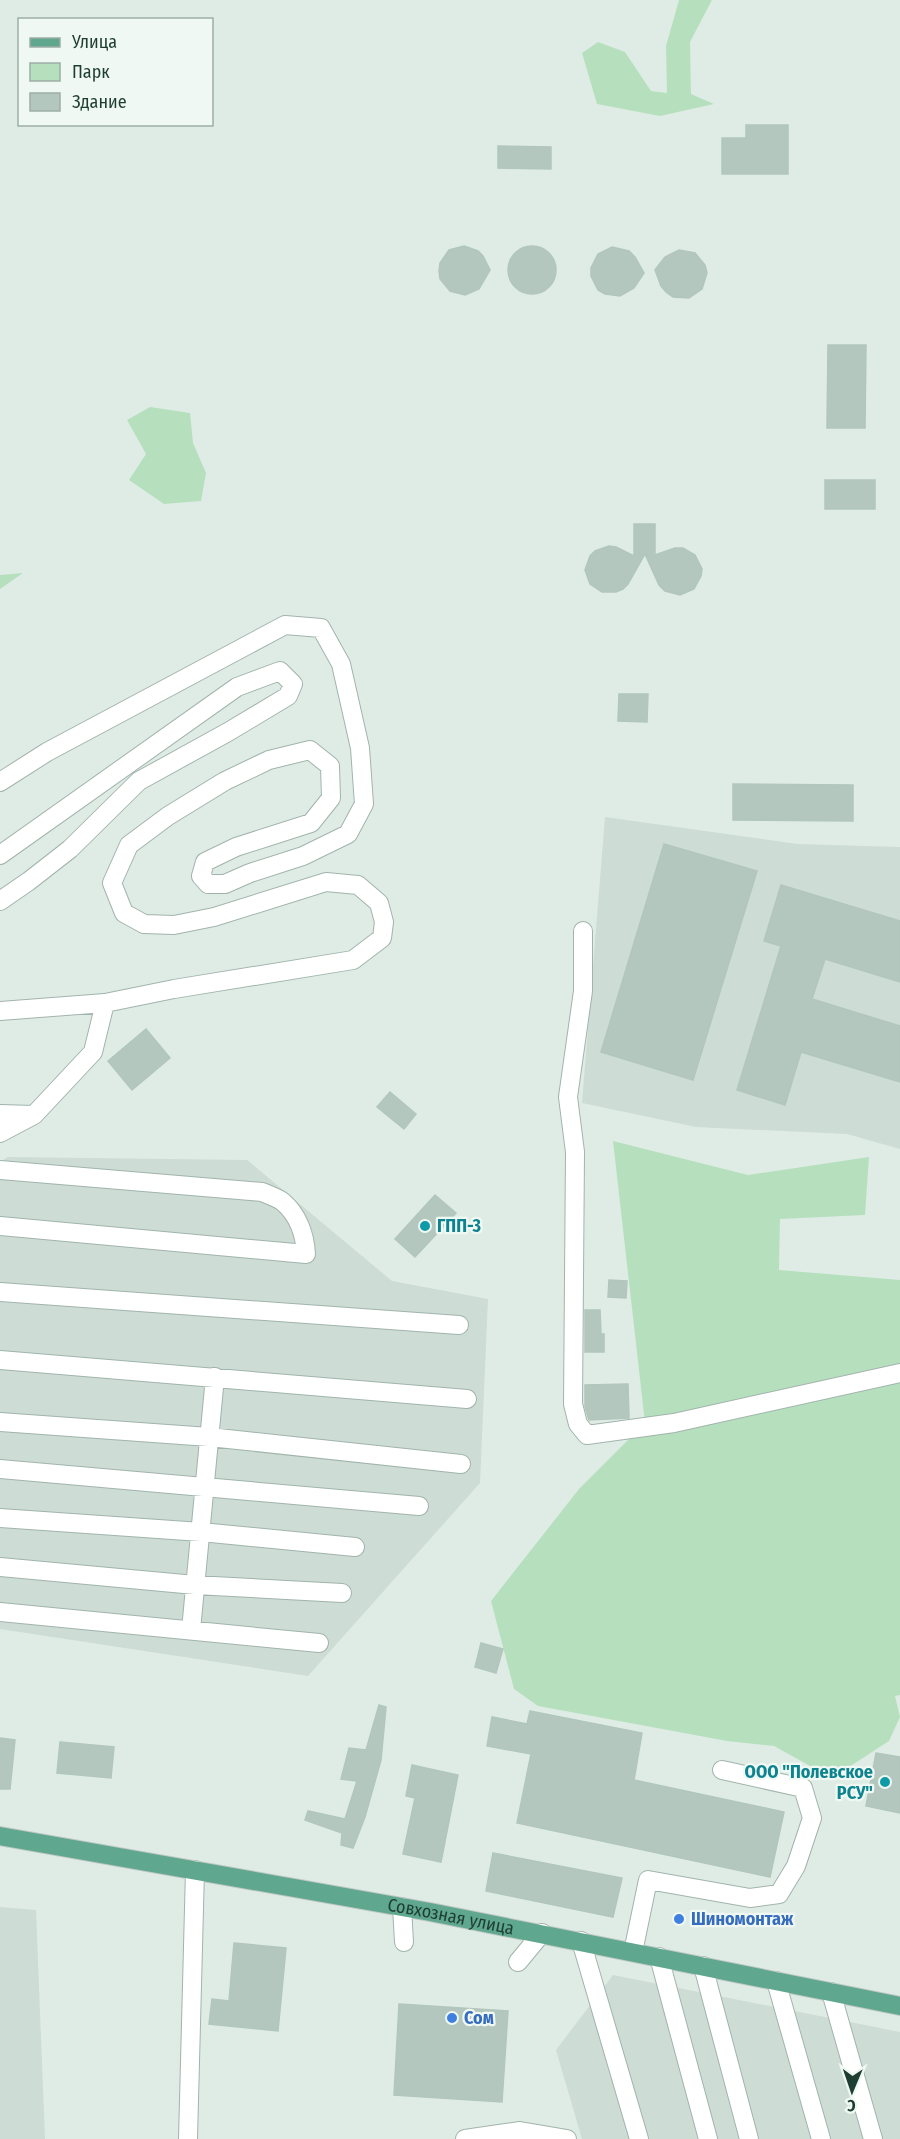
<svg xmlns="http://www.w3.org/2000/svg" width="900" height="2139" font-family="'Fira Sans Condensed',sans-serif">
	<rect width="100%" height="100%" fill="#dfece5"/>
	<!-- built -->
	<path fill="#cddcd4" d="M 605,817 L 797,844 L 900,847 L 900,1149 L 847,1134 L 696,1127 L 582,1103 Z
		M 8,1157 L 247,1160 L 392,1281 L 488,1299 L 480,1483 L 308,1676 L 0,1629 L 0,1162 Z
		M 0,1907 L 36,1910 L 45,2139 L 0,2139 Z
		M 613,1975 L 900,2032 L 900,2139 L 582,2139 L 556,2050 Z"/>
	<!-- green -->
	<path fill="#b6e0bd" d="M 679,0 L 712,0 L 690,42 L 691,94 L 714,104 L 660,116 L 597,104 L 582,53 L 598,42 L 625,52 L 651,91 L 667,93 L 666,46 Z
		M 150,407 L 190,413 L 193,443 L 206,473 L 201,501 L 164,504 L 129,480 L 146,454 L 127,420 Z
		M 23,573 L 0,589 L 0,575 Z
		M 613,1141 L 748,1175 L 869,1157 L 865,1215 L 780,1219 L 779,1270 L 900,1280 L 900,1695 L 895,1696 L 900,1717 L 889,1741 L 832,1778 L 774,1746 L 727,1741 L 538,1706 L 514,1689 L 491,1601 L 579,1489 L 645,1423 Z"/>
	<!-- building -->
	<path fill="#b4c7be" stroke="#b1c6bc" stroke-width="1.5" d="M 746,125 L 788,125 L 788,174 L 722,174 L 722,138 L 746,138 Z
		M 498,146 L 551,147 L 551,169 L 498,168 Z
		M508 270a24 24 0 1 1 48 0a24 24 0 1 1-48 0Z
		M 464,246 L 478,251 L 483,256 L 490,270 L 479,289 L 465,295 L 450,291 L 440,279 L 439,271 L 440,263 L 449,250 Z
		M 612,247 L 629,251 L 635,257 L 644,273 L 634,288 L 620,296 L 605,294 L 598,290 L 591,276 L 591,268 L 598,254 Z
		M 679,250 L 695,253 L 705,265 L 707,273 L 702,289 L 689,298 L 673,297 L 666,292 L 661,286 L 655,270 L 665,257 Z
		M 828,345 L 866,345 L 865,428 L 827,428 Z
		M 825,480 L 875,480 L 875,509 L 825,509 Z
		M 634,524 L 655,524 L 655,555 L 675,548 L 683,548 L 695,555 L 702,569 L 701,576 L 694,589 L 680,595 L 665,591 L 659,585 L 645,554 L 628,584 L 623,589 L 616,592 L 602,592 L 590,584 L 585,570 L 590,556 L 595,551 L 609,546 L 616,547 L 634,556 Z
		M 619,694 L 648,694 L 647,722 L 618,721 Z
		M 733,784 L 853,785 L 853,821 L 733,820 Z
		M 664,844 L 757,871 L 693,1080 L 601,1052 Z
		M 781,885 L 900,921 L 900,982 L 825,959 L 812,999 L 900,1026 L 900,1082 L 801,1052 L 785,1105 L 737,1090 L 781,946 L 764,941 Z
		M 146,1029 L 170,1058 L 132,1090 L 108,1061 Z
		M 390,1092 L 416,1114 L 404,1129 L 377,1107 Z
		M 435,1195 L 456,1213 L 415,1257 L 395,1239 Z
		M 609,1280 L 627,1281 L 626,1298 L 608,1297 Z
		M 585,1310 L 600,1310 L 601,1334 L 604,1334 L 604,1352 L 585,1352 Z
		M 628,1384 L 629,1418 L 589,1420 L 585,1407 L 585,1385 Z
		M 481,1643 L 503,1649 L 496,1673 L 475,1667 Z
		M 379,1705 L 386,1707 L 381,1760 L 365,1817 L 353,1848 L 341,1845 L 342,1833 L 305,1820 L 308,1811 L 345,1819 L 357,1781 L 341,1779 L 349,1748 L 366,1750 Z
		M 530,1711 L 642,1733 L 634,1780 L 784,1812 L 770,1877 L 517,1823 L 531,1754 L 487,1746 L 492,1717 L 527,1724 Z
		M 0,1738 L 15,1740 L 10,1789 L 0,1789 Z
		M 60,1742 L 114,1747 L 111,1778 L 57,1773 Z
		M 876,1753 L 900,1757 L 900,1813 L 866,1806 Z
		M 412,1765 L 458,1775 L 441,1862 L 403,1854 L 415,1798 L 406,1796 Z
		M 493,1853 L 622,1878 L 613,1917 L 486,1891 Z
		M 234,1943 L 286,1948 L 278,2031 L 209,2024 L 212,1999 L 229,2001 Z
		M 399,2004 L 508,2011 L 502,2102 L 394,2095 Z"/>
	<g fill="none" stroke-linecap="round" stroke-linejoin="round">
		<defs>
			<path id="minor" d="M 0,782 L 47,752 L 285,625 L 321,628 L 341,664 L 360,748 L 364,804 L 348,834 L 303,856 L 250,873 L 225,884 L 208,884 L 201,876 L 205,862 L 236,847 L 311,823 L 331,798 L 330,766 L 310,750 L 269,760 L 225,781 L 168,816 L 129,845 L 112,883 L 124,913 L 144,924 L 174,925 L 214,917 L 326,882 L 358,885 L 379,903 L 384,922 L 382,938 L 353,960 L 174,989 L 105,1003 L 0,1011
				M 0,855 L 237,687 L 280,671 L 293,684 L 288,696 L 228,732 L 139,781 L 70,849 L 29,881 L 0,901
				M 583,931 L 583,991 L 568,1097 L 575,1152 L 573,1404 L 578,1424 L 587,1435 L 674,1423 L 900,1373
				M 0,1114 L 33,1115
				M 0,1133 L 34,1115 L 93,1052 L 105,1003
				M 0,1170 L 262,1192 C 269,1195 278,1198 283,1202 C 298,1215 305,1235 306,1254 L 0,1226
				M 0,1292 L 459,1325
				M 0,1360 L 467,1399
				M 0,1422 L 209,1437 L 461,1464
				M 0,1469 L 419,1506
				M 0,1518 L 201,1532 L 355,1547
				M 0,1567 L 195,1585 L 342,1593
				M 0,1612 L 319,1643
				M 191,1630 L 215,1377
				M 402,1907 L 404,1942
				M 581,1941 L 639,2139
				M 633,1952 L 648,1880 L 750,1898 L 779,1894 L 796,1866 L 812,1818 L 803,1788 L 722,1770
				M 659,1957 L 708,2139
				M 518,1962 L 542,1933
				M 703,1966 L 749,2139
				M 776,1981 L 821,2139
				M 831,1992 L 873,2139
				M 188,2139 L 195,1870
				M 465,2139 L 520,2131 L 567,2139"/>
			<g id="major">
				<path id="s1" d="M 0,1836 L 430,1912 L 900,2006"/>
			</g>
		</defs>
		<!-- minor casing -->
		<use href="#minor" stroke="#a1b4ac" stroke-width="20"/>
		<!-- major casing -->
		<use href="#major" stroke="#c0c9c6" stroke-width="20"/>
		<!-- minor -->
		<use href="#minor" stroke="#fff" stroke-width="18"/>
		<!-- major -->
		<use href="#major" stroke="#5fa78e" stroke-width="18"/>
	</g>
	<!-- markers -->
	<g fill="#0f9aa8" stroke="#f0f8f3" stroke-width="2">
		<circle cx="425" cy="1226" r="6"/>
		<circle cx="885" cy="1782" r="6"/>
	</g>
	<g fill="#3f7fe0" stroke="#f0f8f3" stroke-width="2">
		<circle cx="679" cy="1919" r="6"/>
		<circle cx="452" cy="2018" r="6"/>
	</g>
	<g text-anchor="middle" stroke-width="4.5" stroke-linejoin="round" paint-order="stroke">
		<!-- culture labels -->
		<g font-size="18" font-weight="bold" fill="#0d838f" stroke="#f0f8f3" text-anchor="start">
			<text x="437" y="1232">ГПП-3</text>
			<text x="873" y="1778" text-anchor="end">ООО "Полевское<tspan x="873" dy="21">РСУ"</tspan></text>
		</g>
		<!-- street labels -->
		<g font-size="18" fill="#1e3e33" stroke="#f0f8f3">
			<text dy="6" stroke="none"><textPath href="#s1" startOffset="458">Совхозная улица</textPath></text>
		</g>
		<!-- shop labels -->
		<g font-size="18" font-weight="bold" fill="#366cbe" stroke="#f0f8f3" text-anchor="start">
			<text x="691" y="1925">Шиномонтаж</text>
			<text x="464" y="2024">Сом</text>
		</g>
	</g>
	<!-- legend -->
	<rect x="18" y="18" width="195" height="108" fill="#f0f8f3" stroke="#9caea6" stroke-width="1.5"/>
	<rect x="30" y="38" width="30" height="9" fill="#5fa78e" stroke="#9caea6" stroke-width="1.5"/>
	<text x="72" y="48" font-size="18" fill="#1e3e33">Улица</text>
	<rect x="30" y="63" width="30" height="18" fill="#b6e0bd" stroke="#9caea6" stroke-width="1.5"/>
	<text x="72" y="78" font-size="18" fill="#1e3e33">Парк</text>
	<rect x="30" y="93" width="30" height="18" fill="#b4c7be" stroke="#9caea6" stroke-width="1.5"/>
	<text x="72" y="108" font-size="18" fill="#1e3e33">Здание</text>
	<!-- north arrow -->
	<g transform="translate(852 2091) rotate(182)" stroke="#f0f8f3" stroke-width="4.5" paint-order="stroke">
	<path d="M0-4.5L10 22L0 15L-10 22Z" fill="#1e3e33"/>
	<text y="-9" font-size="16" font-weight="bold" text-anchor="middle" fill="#1e3e33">С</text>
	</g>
</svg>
